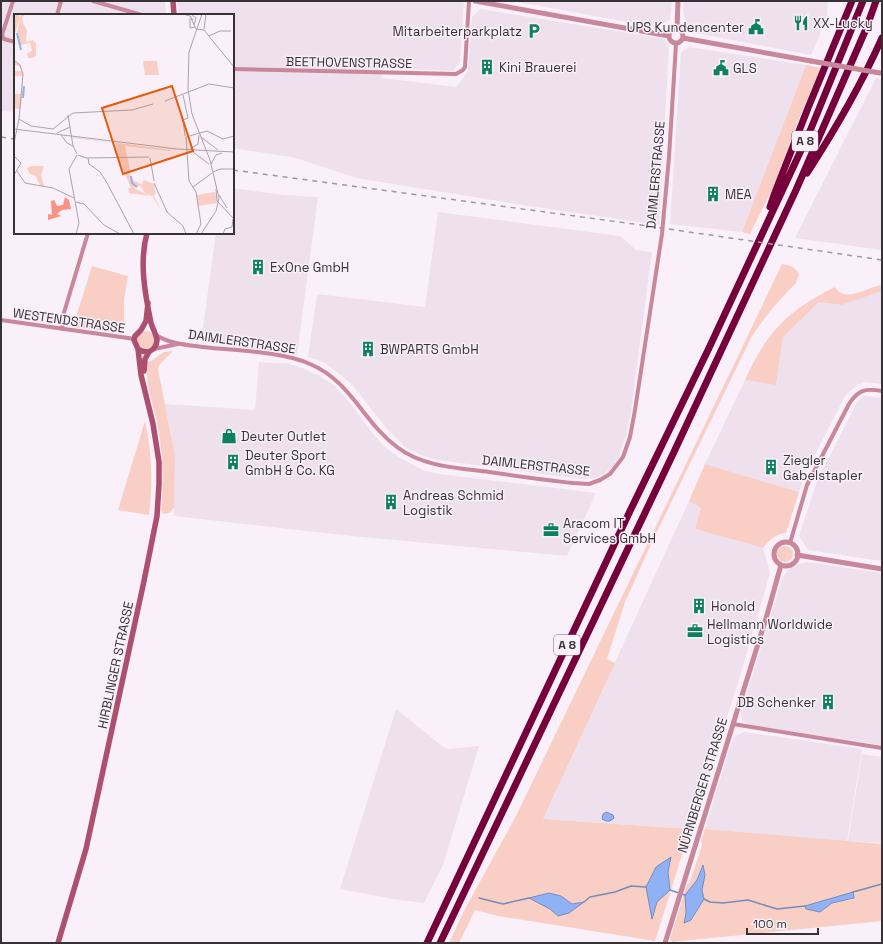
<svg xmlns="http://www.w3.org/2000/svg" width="883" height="944" font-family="'Space Grotesk',sans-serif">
	<rect width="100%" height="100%" fill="#f9f0f9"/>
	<!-- built -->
	<path fill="#efe0ee" d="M 1,1 L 165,1 L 166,15 L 15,15 L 15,112 L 1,111 Z
		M 177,1 L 464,1 L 460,61 L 453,71 L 381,68 L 382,78 L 456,87 L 468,71 L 472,17 L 480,9 L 665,39 L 669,47 L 659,225 L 529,206 L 357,178 L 296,158 L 233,148 L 233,15 L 179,15 Z
		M 512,1 L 672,1 L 670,20 L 655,27 Z
		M 684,1 L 828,1 L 827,18 L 811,55 L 690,32 L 686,26 L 683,10 Z
		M 689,47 L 806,65 L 742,232 L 670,224 L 681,53 Z
		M 876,78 L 882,79 L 882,250 L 795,238 Z
		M 233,188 L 284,195 L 318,197 L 297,355 L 201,342 L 216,233 L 233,233 Z
		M 438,212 L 620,236 L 636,250 L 652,252 L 630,418 L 626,435 L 619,456 L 613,466 L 604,474 L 595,478 L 582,479 L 438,460 L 423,456 L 405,447 L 386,428 L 352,384 L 324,362 L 308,357 L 317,294 L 425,307 Z
		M 882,291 L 882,384 L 865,382 L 857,385 L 845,396 L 804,476 L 799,492 L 705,464 L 745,380 L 776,385 L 783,337 L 819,302 L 842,305 Z
		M 259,362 L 290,364 L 302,368 L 318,375 L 335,386 L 350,403 L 373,434 L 384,446 L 398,457 L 423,470 L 439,474 L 596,493 L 567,556 L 351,536 L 174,516 L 175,456 L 165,404 L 255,410 Z
		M 864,396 L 882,398 L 882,561 L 808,550 L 799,536 L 817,481 L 857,402 Z
		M 689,501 L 701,508 L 695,529 L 763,548 L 770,573 L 738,683 L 690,829 L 543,819 Z
		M 807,562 L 882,573 L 882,745 L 748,725 L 742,720 L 741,712 L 783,577 L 787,571 L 792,567 L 798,564 Z
		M 396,709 L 446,749 L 479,746 L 443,865 L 424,903 L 393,899 L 340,889 Z
		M 744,732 L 862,749 L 847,842 L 705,829 L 731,744 L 734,737 Z
		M 862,754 L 882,757 L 882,843 L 848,841 Z"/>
	<!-- green -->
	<path fill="#f8cec5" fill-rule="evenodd" d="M 806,65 L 821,68 L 797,123 L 775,183 L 750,234 L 742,232 Z
		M 782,264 C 790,265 795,267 799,274 L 796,283 C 779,300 764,317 751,338 L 653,540 L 625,602 L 607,659 L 615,663 L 543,819 L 690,829 L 655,941 L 498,916 L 475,910 L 459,943 L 449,943 L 465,909 L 516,816 L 739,354 ZM 671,858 L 668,872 L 670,890 L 657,902 L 652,918 L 656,867 ZM 549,893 L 561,896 L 572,904 L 583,902 L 558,916 L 550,909 L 530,898 Z
		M 92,266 L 128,276 L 124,300 L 124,333 L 73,327 Z
		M 882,285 L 882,291 L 842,305 L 819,302 L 783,337 L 776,385 L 745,380 C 767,332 787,311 835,287 C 844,304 868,287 882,285 Z
		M137 340a9 9 0 1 1 18 0a9 9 0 1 1-18 0Z
		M 173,351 L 160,364 L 158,369 L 175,456 L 174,508 L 169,513 L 163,514 L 161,510 C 164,481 163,451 157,422 C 152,401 145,383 147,362 L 151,361 L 164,352 Z
		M 145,421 C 152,452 153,483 149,515 L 118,510 Z
		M 705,464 L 799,492 L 786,533 C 775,534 769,540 763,548 L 695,529 L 701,508 L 689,501 Z
		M777 554a8 8 0 1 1 16 0a8 8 0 1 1-16 0Z
		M 705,829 L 882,844 L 882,921 L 672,942 L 670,939 L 687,884 L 690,882 L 702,845 L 701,841 ZM 702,866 L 705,875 L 702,890 L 704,899 L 692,920 L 684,923 L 686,913 L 685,895 L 697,880 ZM 853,892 L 853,899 L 832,903 L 820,912 L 807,909 L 806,906 Z"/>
	<!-- water -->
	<path fill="#90b2f4" stroke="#758cbb" d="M 606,812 L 613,815 L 614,818 C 610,822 607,822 602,819 L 603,814 Z
		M 671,857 L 668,872 L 670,890 L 657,902 L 652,919 L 646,887 L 656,867 Z
		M 703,865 L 705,875 L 702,890 L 704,899 L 691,920 L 684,923 L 686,913 L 685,895 L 697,880 Z
		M 853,892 L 854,898 L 832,903 L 820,912 L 806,909 L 805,906 Z
		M 549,893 L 561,896 L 572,904 L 584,902 L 569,913 L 558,916 L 550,909 L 529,898 Z"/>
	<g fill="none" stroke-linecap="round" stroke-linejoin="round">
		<!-- stream -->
		<path stroke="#758cbb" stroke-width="1.5" d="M 670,890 L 685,895
			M 853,892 L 882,884
			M 479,898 L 503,904 L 529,898
			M 704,899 L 710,902 L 723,903 L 748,900 L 777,909 L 805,906
			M 584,902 L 590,897 L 615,892 L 631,886 L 646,887"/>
		<!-- minor -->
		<path stroke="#c9879b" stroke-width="4" d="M 13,1 L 2,35 L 4,39 L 15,42
			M 93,1 L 142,15
			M 57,15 L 61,1
			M 233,69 L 456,74 L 463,70 L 465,67 L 469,1
			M 1,320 L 135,339
			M 62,329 L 63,316 L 88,233
			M 156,335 C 170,344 187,345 203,347 C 236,351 281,351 310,364 C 351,381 364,423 397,447 C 423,467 458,468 489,472 C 517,476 545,480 573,483 L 589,484 L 600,480 L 610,474 L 623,457 L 630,437 L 635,410 L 662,234 L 669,157 L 676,44
			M 154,349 L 178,344
			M 790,543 L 807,485 L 849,404 C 858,390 865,388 882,391
			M 733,724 L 882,748"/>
		<!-- tertiary -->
		<path stroke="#c9879b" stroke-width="5" d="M 475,1 L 669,36
			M669 36a7 7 0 1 1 14 0a7 7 0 1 1-14 0Z
			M 677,29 L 678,1
			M 683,38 L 811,61
			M774 554a12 12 0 1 1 24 0a12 12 0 1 1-24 0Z
			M 797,555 L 882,569
			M 665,943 L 767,615 L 781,565"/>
		<!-- secondary -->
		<path stroke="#ad4f71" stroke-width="5.5" d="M 173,1 L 174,15
			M 138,349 C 147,355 156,351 157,340 C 156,334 153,329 151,323 C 145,294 139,262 147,233
			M 144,371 L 145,359 L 149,352
			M 58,943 L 86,849 L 144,581 L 157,516 L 159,484 L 159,462 L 153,424 L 141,375 L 138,349 L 134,340 L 135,336 L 141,330 L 146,321 L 148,303"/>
		<!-- motorway -->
		<path stroke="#76003b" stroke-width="7" d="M 807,173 C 835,130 861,85 882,38
			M 770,207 L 774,195 L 808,108 L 852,1
			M 427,943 L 630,511 L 709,348 L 810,131 L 863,1
			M 440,943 L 673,454 L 796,190 L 866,29 L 876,1"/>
		<!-- rail -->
		<path stroke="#9f999f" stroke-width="1.5" stroke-dasharray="5 5" stroke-linecap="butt" d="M 1,137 L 15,139
			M 233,170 L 634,224 L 882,260"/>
		<!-- tertiary-bridge -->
		<path stroke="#c9879b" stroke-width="5" d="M 811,61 L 880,73"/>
	</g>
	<!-- icons -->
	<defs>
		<symbol id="restaurant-bare" viewBox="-9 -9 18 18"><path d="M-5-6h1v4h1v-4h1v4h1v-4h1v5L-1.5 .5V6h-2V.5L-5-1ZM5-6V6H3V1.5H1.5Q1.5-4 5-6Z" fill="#0d805e" stroke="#f9f0f9" stroke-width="2.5" paint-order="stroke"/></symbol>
		<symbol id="civic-bare" viewBox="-9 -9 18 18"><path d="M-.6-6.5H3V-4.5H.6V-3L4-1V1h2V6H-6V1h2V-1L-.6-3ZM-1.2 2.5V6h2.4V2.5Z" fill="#0d805e" stroke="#f9f0f9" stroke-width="2.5" paint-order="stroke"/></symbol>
		<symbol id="parking-bare" viewBox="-9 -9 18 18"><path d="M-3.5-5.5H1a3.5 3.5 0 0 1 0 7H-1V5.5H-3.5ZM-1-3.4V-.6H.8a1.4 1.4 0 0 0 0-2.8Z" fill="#0d805e" stroke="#f9f0f9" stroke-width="2.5" paint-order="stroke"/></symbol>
		<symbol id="building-bare" viewBox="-9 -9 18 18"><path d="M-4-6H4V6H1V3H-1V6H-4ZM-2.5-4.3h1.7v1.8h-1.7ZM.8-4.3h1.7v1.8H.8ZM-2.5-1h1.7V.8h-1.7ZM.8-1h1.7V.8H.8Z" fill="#0d805e" stroke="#f9f0f9" stroke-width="2.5" paint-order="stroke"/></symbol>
		<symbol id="shop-bare" viewBox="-9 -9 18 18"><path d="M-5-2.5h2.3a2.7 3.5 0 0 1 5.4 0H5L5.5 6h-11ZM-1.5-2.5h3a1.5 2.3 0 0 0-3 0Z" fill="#0d805e" stroke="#f9f0f9" stroke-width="2.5" paint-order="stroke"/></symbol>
		<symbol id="office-bare" viewBox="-9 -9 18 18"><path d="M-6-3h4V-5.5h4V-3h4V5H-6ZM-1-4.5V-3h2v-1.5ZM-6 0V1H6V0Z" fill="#0d805e" stroke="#f9f0f9" stroke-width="2.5" paint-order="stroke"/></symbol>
	</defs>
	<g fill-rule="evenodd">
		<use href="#restaurant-bare" x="790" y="12" width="22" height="22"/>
		<use href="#civic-bare" x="745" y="16" width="22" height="22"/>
		<use href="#parking-bare" x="523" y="20" width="22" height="22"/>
		<use href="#building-bare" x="476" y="56" width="22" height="22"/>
		<use href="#civic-bare" x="710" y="57" width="22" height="22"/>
		<use href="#building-bare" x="702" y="183" width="22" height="22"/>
		<use href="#building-bare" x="247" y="256" width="22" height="22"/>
		<use href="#building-bare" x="357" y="338" width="22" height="22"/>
		<use href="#shop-bare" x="218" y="425" width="22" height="22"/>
		<use href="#building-bare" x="222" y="451" width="22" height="22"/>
		<use href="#building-bare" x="760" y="456" width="22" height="22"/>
		<use href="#building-bare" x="380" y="491" width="22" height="22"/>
		<use href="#office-bare" x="540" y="519" width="22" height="22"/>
		<use href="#building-bare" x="688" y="595" width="22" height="22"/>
		<use href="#office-bare" x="684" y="620" width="22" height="22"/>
		<use href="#building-bare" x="817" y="691" width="22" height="22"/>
	</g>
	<g text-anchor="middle" stroke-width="3" stroke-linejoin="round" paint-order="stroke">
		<!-- shield labels -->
		<g fill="#f9f0f9" stroke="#706b70" stroke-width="1">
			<rect x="792" y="131" width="26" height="20" rx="3"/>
			<rect x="554" y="635" width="26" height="20" rx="3"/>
		</g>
		<g font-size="12" font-weight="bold" fill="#363235">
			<text x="805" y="145">A 8</text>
			<text x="567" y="649">A 8</text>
		</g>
		<!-- poi labels -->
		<g font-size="13" fill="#363235" stroke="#f9f0f9" text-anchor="start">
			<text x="813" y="28">XX-Lucky</text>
			<text x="744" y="32" text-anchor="end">UPS Kundencenter</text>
			<text x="522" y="36" text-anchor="end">Mitarbeiterparkplatz</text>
			<text x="499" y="72">Kini Brauerei</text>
			<text x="733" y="73">GLS</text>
			<text x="725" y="199">MEA</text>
			<text x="270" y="272">ExOne GmbH</text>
			<text x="380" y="354">BWPARTS GmbH</text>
			<text x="241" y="441">Deuter Outlet</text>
			<text x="245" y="460">Deuter Sport<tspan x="245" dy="15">GmbH &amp; Co. KG</tspan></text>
			<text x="783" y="465">Ziegler<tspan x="783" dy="15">Gabelstapler</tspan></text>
			<text x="403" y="500">Andreas Schmid<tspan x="403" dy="15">Logistik</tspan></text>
			<text x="563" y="528">Aracom IT<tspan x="563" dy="15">Services GmbH</tspan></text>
			<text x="711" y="611">Honold</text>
			<text x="707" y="629">Hellmann Worldwide<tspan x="707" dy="15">Logistics</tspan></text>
			<text x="816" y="707" text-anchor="end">DB Schenker</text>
		</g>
		<!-- street labels -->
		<g font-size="13" fill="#363235" stroke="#f9f0f9">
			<text transform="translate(349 62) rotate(1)" y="5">BEETHOVENSTRASSE</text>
			<text transform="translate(655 175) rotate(-85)" y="5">DAIMLERSTRASSE</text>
			<text transform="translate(69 320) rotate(8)" y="5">WESTENDSTRASSE</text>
			<text transform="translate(242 341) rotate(8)" y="5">DAIMLERSTRASSE</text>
			<text transform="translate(536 465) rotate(6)" y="5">DAIMLERSTRASSE</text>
			<text transform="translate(115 665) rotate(-78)" y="5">HIRBLINGER STRASSE</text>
			<text transform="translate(702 785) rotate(-73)" y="5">NÜRNBERGER STRASSE</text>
		</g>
	</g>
	<!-- overview -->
	<g transform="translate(14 14)">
		<rect width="220" height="220" fill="#f9f0f9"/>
		<path d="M 0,0 L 5,0 L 6,4 L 0,22 ZM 7,0 L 12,0 L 8,3 L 9,10 L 13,16 L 12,28 L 19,26 L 22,30 L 22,42 L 18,44 L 14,44 L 13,39 L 18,37 L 16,29 L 6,31 L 3,19 ZM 0,46 L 7,53 L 9,60 L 9,80 L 5,101 L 6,95 L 0,94 L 0,80 L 8,80 L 9,62 L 0,62 L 0,57 L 8,57 L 5,52 L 0,51 ZM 129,47 L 143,47 L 145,61 L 131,61 ZM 59,123 L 157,136 L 157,137 L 111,132 L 113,143 L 104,143 L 102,129 L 59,124 L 62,138 ZM 104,144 L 114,144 L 117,165 L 129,171 L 134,179 L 128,169 L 130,166 L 140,170 L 142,180 L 139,181 L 149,199 L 138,182 L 131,179 L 126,172 L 120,174 L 136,182 L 115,179 L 114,174 L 117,174 ZM 18,152 L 30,152 L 27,161 L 30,172 L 26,172 L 22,162 L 16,160 L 13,154 ZM 201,178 L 203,189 L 184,192 L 183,181 Z" fill="#f8cec5"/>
		<path d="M 51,183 L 55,186 L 57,195 L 48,196 L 43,200 L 47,202 L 34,206 L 34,200 L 38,201 L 37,187 L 40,186 L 43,192 L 49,191 Z" fill="#f9937f"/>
		<path fill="none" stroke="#90b2f4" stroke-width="2" d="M 3,19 L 7,36M 9,84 L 10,72M 117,162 L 118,169 L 123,173"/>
		<path fill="none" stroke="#aba4ab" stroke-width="1" d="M 169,0 L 176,2 L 179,6M 177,0 L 182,4 L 180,11M 176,4 L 176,14 L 181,13M 177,4 L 182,15 L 190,16M 190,15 L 192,0M 190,16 L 220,53M 195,22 L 206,17 L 217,17M 0,46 L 6,51 L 9,60 L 5,105 L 17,112 L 39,115 L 59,99 L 118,96 L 139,90M 169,81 L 174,104 L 169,106 L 171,122M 151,87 L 195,70 L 220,74M 54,101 L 59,132 L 63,140M 0,115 L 163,135 L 220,138M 43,119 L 56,113M 47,121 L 53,129 L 59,132M 172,123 L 175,167 L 182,178 L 187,210 L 182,220M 172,123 L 193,117 L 209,125 L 220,122M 187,123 L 204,136M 0,129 L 5,105M 176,135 L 184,130 L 185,121M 179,138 L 195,150M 64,141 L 72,144 L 135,143M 0,142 L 7,149 L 0,161M 74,144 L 75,150 L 86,158 L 93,169 L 120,220M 136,144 L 140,167M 197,150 L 202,141 L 208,139M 3,157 L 11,169 L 39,174 L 60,184M 199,158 L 206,155 L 220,155M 140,169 L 153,198 L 169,212 L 172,220M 179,173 L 198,159M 202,175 L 203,187 L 220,205M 205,181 L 213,194M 62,188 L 70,190 L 90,211 L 106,220M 62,220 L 65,209 L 55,155 L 63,141M 187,220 L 202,197 L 205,184 L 196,146 L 178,100 L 174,75 L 175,38 L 188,0M 209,220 L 211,215 L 218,213 L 219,205"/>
		<path fill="#e8590c" fill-opacity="0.15" stroke="#e8590c" stroke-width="2" d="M 158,72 L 179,137 L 109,160 L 88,94 Z"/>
		<rect width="220" height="220" fill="none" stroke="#363235" stroke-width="2"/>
	</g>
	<!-- border -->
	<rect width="883" height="944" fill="none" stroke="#363235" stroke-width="4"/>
	<!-- scale -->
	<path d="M747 928v6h71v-6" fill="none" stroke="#363235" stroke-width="2"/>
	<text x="753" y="928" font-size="12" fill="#363235" stroke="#f9f0f9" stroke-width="3" paint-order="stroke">100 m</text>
</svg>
